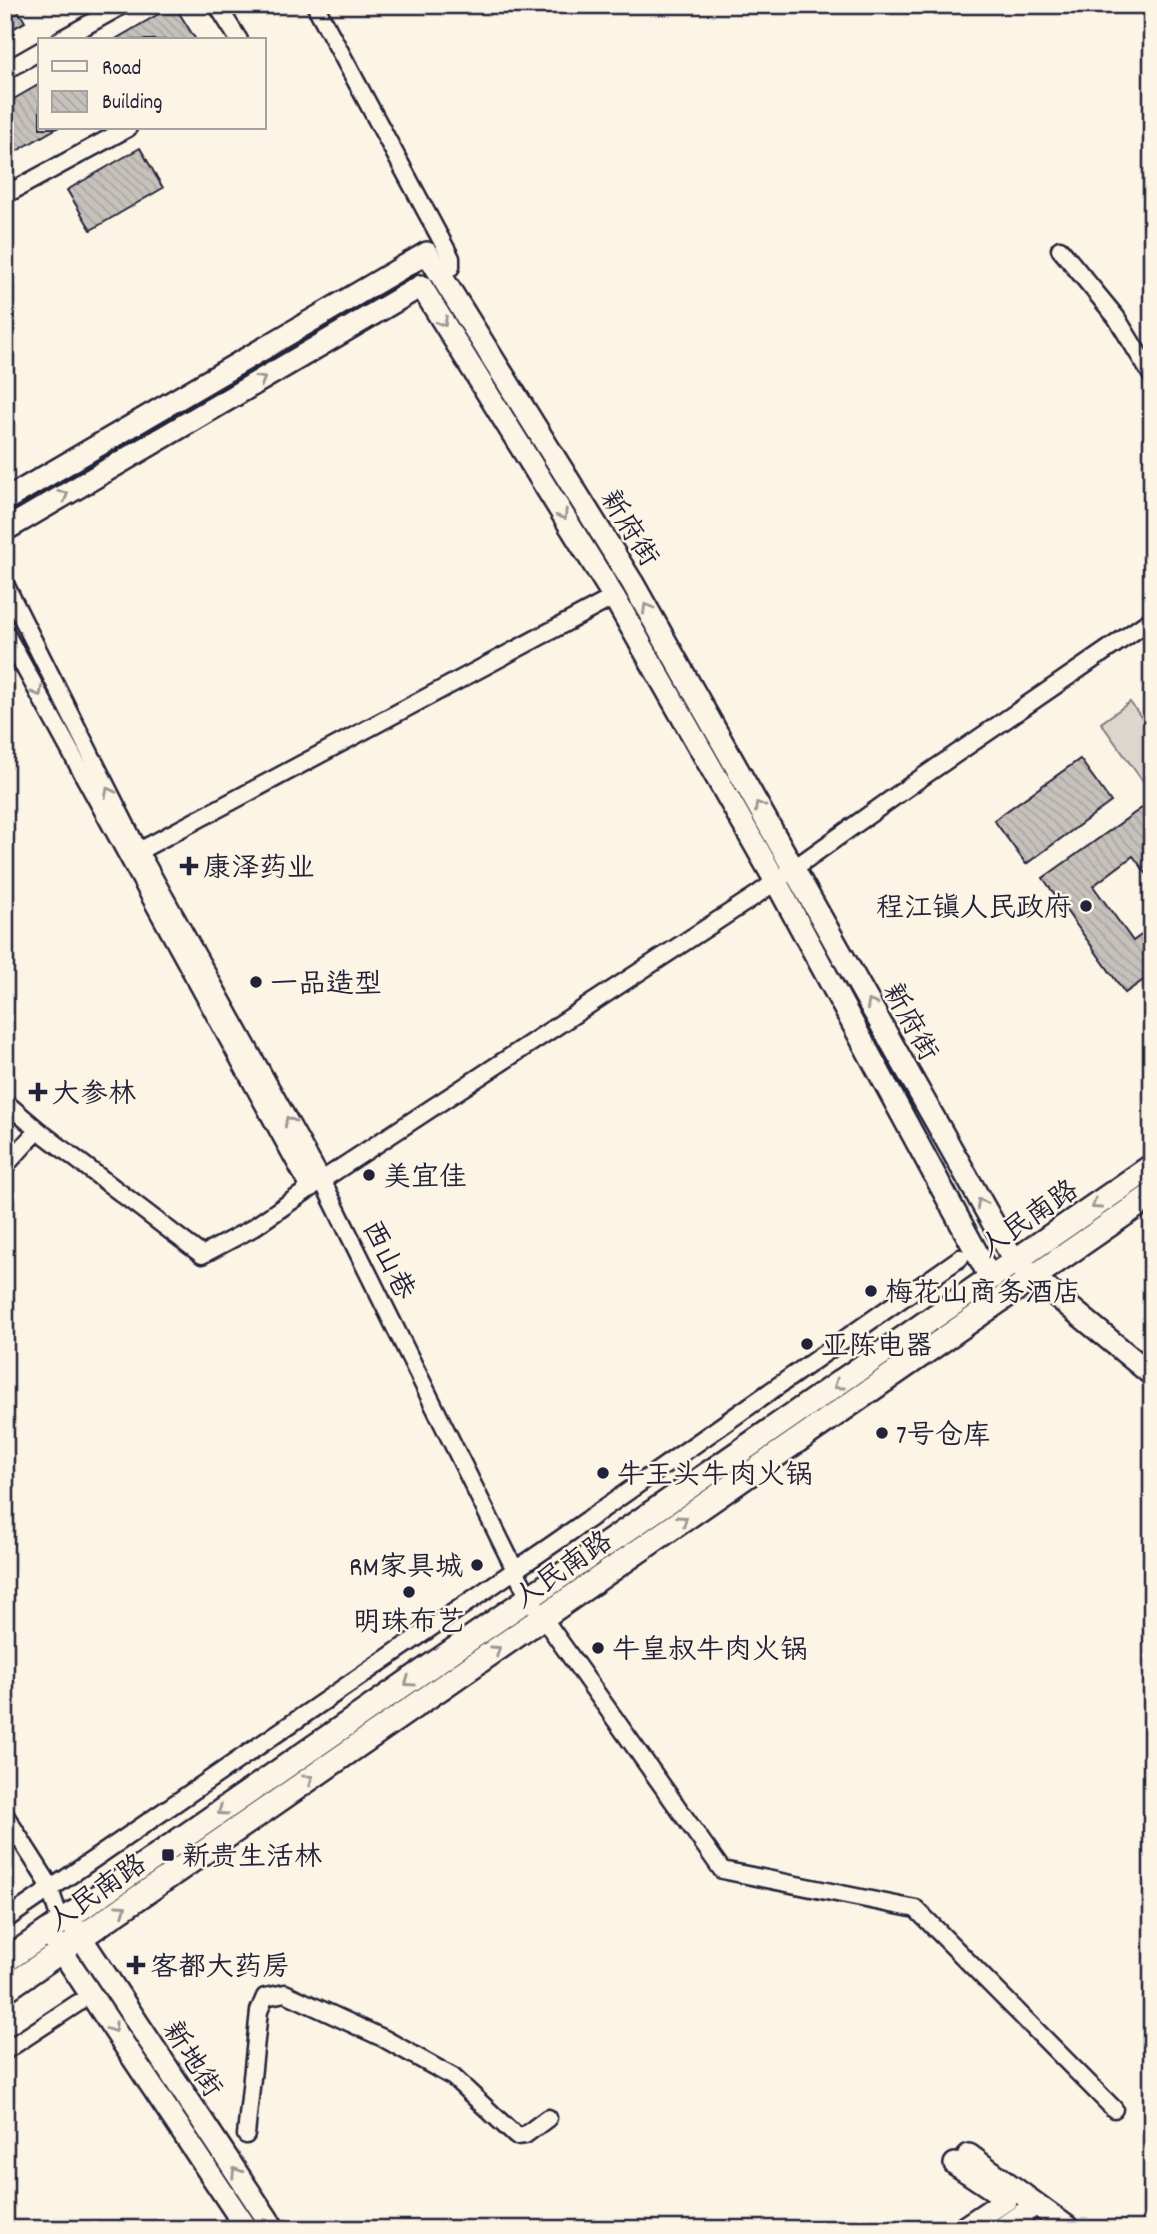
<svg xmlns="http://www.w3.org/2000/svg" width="1157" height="2234" font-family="Dekko,'LXGW WenKai TC',sans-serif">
	<defs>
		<pattern id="building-back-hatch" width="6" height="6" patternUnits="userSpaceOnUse" patternTransform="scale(1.75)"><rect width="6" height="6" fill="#c6c1bb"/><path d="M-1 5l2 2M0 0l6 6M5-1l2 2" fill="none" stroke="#aaa6a2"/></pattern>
	</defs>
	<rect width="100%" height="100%" fill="#fcf5e5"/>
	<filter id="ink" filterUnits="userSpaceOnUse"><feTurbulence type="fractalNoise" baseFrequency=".0143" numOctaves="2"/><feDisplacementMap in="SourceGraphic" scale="14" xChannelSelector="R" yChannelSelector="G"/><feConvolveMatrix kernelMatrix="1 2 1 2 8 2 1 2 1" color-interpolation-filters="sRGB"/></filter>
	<g filter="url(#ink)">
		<!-- pitch -->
		<path fill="#dcd6cc" stroke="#7f7c84" stroke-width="2" d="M 1130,702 L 1152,732 L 1152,778 L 1144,783 L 1101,723 Z"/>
		<!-- building -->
		<path fill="url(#building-back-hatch)" stroke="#22223b" stroke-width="2" d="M 5,5 L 15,5 L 25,22 L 5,33 Z
			M 174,5 L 196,40 L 114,40 Z
			M 40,84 L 40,128 L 57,128 L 15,152 L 5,136 L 5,104 Z
			M 140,148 L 163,188 L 91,230 L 67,190 Z
			M 1080,759 L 1111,802 L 1026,864 L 994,820 Z
			M 1146,805 L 1152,814 L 1152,881 L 1133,856 L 1093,886 L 1133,941 L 1152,927 L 1152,974 L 1125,993 L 1043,878 Z"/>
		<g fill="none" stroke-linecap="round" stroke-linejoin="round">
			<defs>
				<path id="minor" d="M 217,5 L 239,40
					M 315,5 L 451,258 L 451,267
					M 60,40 L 123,5
					M 5,71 L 40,51
					M 5,195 L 128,128
					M 1060,249 L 1116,317 L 1152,376
					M 5,584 L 139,851 L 322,1180 L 755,896 L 918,780 L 1152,619
					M 5,632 L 310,1189
					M 139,851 L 614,597
					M 5,1102 L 38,1130 L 202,1255 L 251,1229 L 322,1180 L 529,1598 L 722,1870 L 916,1909 L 1114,2109
					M 5,1166 L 38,1130
					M 5,1815 L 47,1881 L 61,1922
					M 5,1920 L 556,1542 L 960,1258
					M 5,2051 L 78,2003
					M 246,2135 L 259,2011 L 265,1997 L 285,1993 L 383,2038 L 453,2077 L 516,2136 L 525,2135 L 548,2118"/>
				<path id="tertiary" d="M 5,500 L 427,253 L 632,582 L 1015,1262 L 1152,1375
					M 5,530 L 421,286 L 614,597 L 775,880 L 991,1279
					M 72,1924 L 274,2229
					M 53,1938 L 247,2229
					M 969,2155 L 1070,2229
					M 955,2164 L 1000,2194
					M 962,2229 L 1007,2199
					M 1001,2229 L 1026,2212"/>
				<path id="secondary" d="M 5,1961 L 1152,1166
					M 5,1990 L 1152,1195"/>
			</defs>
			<!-- minor casing -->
			<use href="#minor" stroke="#22223b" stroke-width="21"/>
			<!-- tertiary casing -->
			<use href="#tertiary" stroke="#22223b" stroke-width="26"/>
			<!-- secondary casing -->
			<use href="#secondary" stroke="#22223b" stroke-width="28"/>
			<!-- minor -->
			<use href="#minor" stroke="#fcf5e5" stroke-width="16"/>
			<!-- tertiary -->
			<use href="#tertiary" stroke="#fcf5e5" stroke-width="21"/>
			<!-- secondary -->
			<use href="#secondary" stroke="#fcf5e5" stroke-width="23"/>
		</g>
		<!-- one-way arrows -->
		<defs><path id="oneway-chevron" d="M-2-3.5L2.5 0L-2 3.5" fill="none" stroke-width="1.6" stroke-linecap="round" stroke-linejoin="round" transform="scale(1.75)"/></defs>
		<g stroke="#9a9698">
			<use href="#oneway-chevron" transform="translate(443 322) rotate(58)"/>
			<use href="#oneway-chevron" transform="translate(261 380) rotate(-30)"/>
			<use href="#oneway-chevron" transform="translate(64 495) rotate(-30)"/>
			<use href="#oneway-chevron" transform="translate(563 515) rotate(58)"/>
			<use href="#oneway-chevron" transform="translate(647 608) rotate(-120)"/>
			<use href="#oneway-chevron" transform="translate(38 692) rotate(61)"/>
			<use href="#oneway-chevron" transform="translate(109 792) rotate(-117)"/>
			<use href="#oneway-chevron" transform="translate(759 806) rotate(-120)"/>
			<use href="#oneway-chevron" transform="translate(871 1004) rotate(-119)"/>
			<use href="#oneway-chevron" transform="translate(289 1121) rotate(-119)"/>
			<use href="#oneway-chevron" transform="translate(981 1203) rotate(-119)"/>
			<use href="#oneway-chevron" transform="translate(1096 1205) rotate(145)"/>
			<use href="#oneway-chevron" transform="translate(838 1385) rotate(145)"/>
			<use href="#oneway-chevron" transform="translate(683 1520) rotate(-35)"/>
			<use href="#oneway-chevron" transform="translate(496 1650) rotate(-35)"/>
			<use href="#oneway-chevron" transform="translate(409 1682) rotate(145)"/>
			<use href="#oneway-chevron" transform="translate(309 1779) rotate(-35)"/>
			<use href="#oneway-chevron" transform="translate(222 1811) rotate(145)"/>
			<use href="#oneway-chevron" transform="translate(122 1909) rotate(-35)"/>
			<use href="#oneway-chevron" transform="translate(113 2028) rotate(56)"/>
			<use href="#oneway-chevron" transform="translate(236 2172) rotate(-123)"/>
		</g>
	</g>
	<!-- markers -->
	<g fill="#22223b" stroke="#fcf5e5" stroke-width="2.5">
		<path d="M185.5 855.5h7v7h7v7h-7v7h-7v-7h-7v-7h7z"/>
		<circle cx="1086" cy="906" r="7"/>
		<circle cx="256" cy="982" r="7"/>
		<path d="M34.5 1081.5h7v7h7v7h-7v7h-7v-7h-7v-7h7z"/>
		<circle cx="369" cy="1175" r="7"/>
		<circle cx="871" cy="1291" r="7"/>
		<circle cx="807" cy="1344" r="7"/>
		<circle cx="882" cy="1433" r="7"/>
		<circle cx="603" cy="1473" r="7"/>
		<circle cx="477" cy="1565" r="7"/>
		<circle cx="409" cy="1592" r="7"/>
		<circle cx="598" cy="1648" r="7"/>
		<rect x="161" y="1848" width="14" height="14" rx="3.5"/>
		<path d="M132.5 1954.5h7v7h7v7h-7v7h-7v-7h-7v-7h7z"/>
	</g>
	<g text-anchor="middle" stroke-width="5" stroke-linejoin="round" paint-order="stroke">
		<!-- street labels -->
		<g font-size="28" fill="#22223b" stroke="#fcf5e5">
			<text transform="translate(631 527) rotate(58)" y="10">新府街</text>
			<text transform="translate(912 1021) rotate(61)" y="10">新府街</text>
			<text transform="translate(1028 1217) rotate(-35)" y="10">人民南路</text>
			<text transform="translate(390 1259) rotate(64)" y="10">西山巷</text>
			<text transform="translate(562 1568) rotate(-35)" y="10">人民南路</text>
			<text transform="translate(96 1891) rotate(-35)" y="10">人民南路</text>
			<text transform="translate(194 2058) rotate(57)" y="10">新地街</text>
		</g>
		<!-- poi labels -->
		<g font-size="28" fill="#22223b" stroke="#fcf5e5" text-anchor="start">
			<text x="203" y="876">康泽药业</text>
			<text x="1072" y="916" text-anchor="end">程江镇人民政府</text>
			<text x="270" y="992">一品造型</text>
			<text x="52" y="1102">大参林</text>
			<text x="383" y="1185">美宜佳</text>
			<text x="885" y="1301">梅花山商务酒店</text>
			<text x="821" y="1354">亚陈电器</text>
			<text x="896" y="1443">7号仓库</text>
			<text x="617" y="1483">牛王头牛肉火锅</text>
			<text x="463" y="1575" text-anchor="end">RM家具城</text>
			<text x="409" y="1630" text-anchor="middle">明珠布艺</text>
			<text x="612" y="1658">牛皇叔牛肉火锅</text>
			<text x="182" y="1865">新贵生活林</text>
			<text x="150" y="1975">客都大药房</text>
		</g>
	</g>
	<!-- margin -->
	<rect width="1157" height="2234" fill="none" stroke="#fcf5e5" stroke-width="28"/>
	<rect x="14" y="14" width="1129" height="2206" fill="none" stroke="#22223b" stroke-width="2.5" filter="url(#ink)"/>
	<!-- legend -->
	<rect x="38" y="38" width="228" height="91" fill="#fcf5e5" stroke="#a5a1a1" stroke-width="2"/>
	<rect x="52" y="61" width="35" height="10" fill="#fcf5e5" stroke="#a5a1a1" stroke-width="2"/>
	<text x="102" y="74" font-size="21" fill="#22223b">Road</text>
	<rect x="52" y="91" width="35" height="21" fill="url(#building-back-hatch)" stroke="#a5a1a1" stroke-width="2"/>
	<text x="102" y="108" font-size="21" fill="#22223b">Building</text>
</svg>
